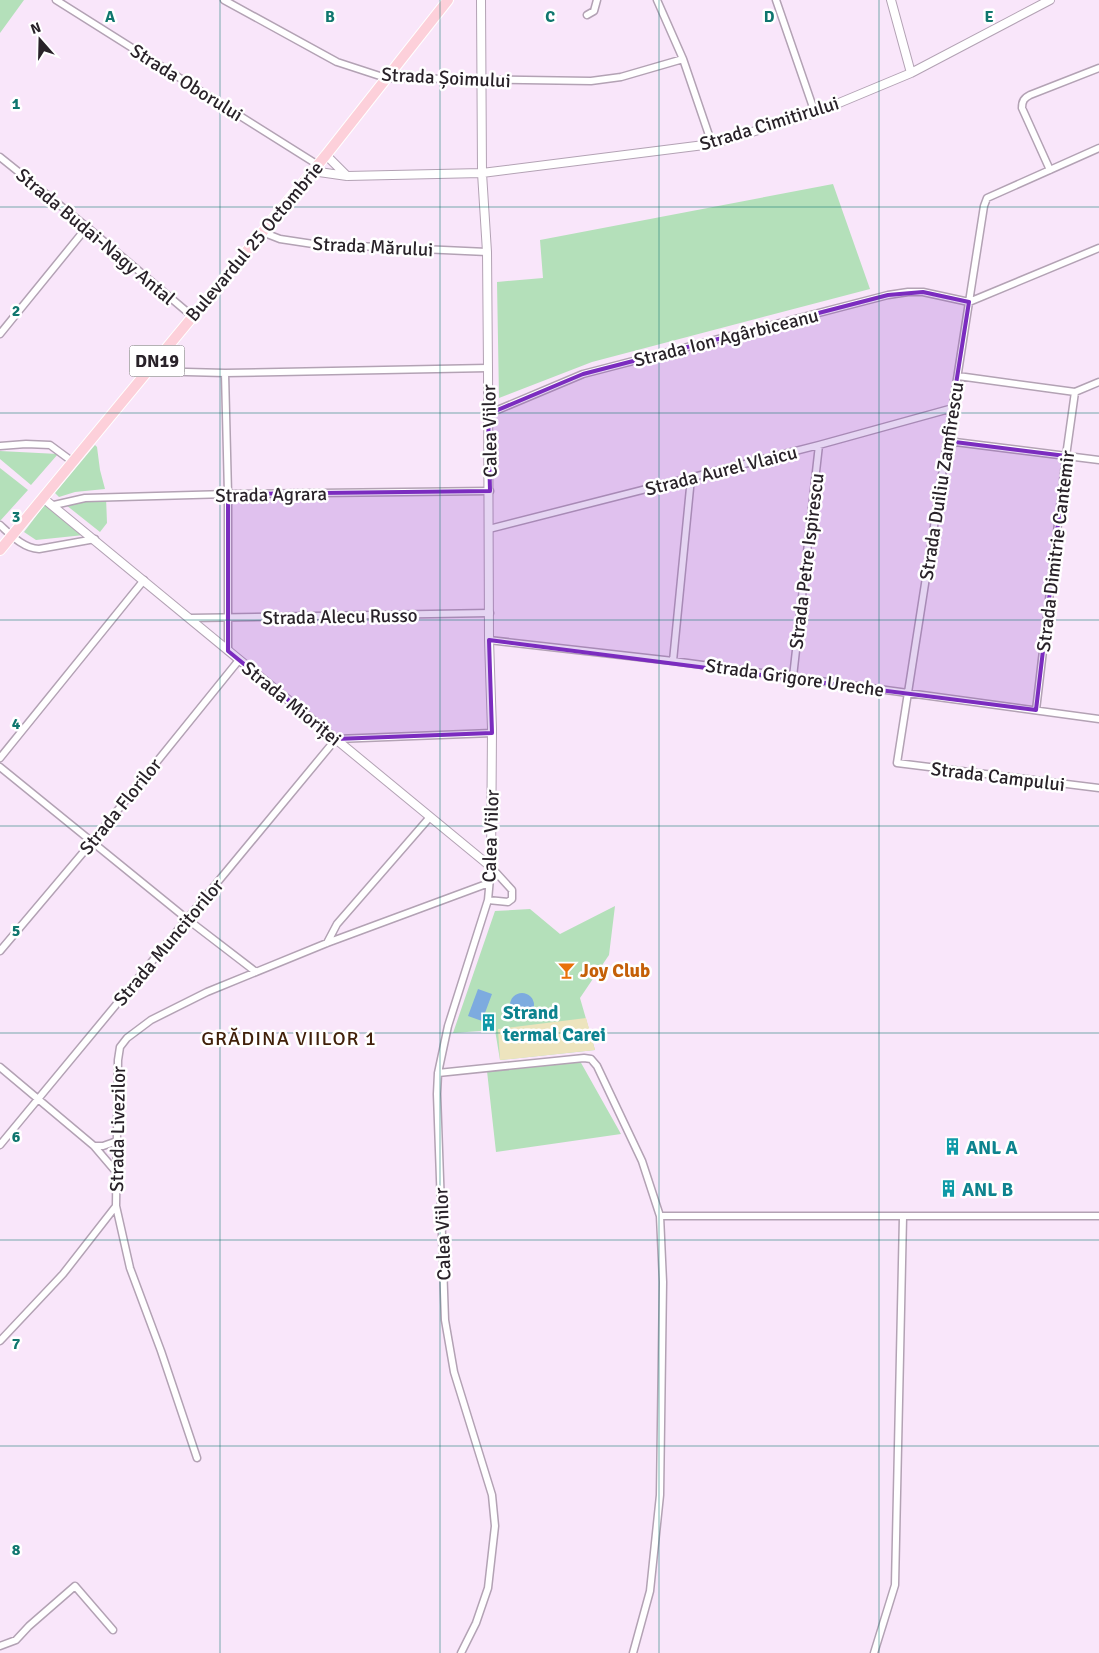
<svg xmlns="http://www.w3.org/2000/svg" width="1099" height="1653" font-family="Signika,sans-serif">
	<rect width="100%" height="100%" fill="#f9e6fa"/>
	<!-- green -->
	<path fill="#b4e0ba" d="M 0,0 L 24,0 L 0,33 Z
		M 833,184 L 870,289 L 592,362 L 499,398 L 497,282 L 543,278 L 540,240 Z
		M 95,445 L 97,447 L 100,470 L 105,489 L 75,492 L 59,497 L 55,493 Z
		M 0,451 L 58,454 L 31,485 L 0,459 Z
		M 0,468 L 28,490 L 0,521 Z
		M 106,497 L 107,523 L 100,532 L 66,505 Z
		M 46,503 L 84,535 L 36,540 L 24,532 Z
		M 615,906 L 609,955 L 580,998 L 595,1050 L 500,1060 L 495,1030 L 453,1033 L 495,911 L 530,909 L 560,934 Z
		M 580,1061 L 621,1134 L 496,1152 L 487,1071 Z"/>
	<!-- sand -->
	<path fill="#ede4be" d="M 586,1018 L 595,1050 L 500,1060 L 498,1029 Z"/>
	<!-- water -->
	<path fill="#7dabdf" d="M 478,989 L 492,994 L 482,1021 L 468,1016 Z
		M510 1005a12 12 0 1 1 24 0a12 12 0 1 1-24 0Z"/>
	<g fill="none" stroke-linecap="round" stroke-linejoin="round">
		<defs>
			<path id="minor" d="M 56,0 L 318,165
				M 224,0 L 337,62 L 386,78 L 591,81 L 621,77 L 683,59
				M 657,0 L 683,59 L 712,144
				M 776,0 L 815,113
				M 587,15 L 594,11 L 597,0
				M 1099,148 L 987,198 L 984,206 L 897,763 L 1099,788
				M 0,157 L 87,227 L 192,316
				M 1050,170 L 1022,108 C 1022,101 1024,98 1030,95 L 1099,68
				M 262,232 L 280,239 L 313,244 L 487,252
				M 969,302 L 1099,248
				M 0,334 L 87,227
				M 148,371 L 225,373 L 488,368
				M 225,373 L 228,494 L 228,651
				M 958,376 L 1075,392 L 1099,382
				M 488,414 L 583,374 L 888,295 L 908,292 L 923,292 L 969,302
				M 947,441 L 1099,460
				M 0,446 L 26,444 L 50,445 L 73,462
				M 54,505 L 85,498 L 228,494 L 490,491
				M 0,525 C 11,535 23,548 39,549 L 95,539
				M 489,529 L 819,445 L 953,408
				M 190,618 L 490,613
				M 489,640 L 673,661 L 1099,719
				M 673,661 L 691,478
				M 793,677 L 819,445
				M 1036,710 L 1066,456 L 1075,392
				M 0,758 L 144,580
				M 0,767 L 187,919 L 256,972
				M 488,900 L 508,902 L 512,899 L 512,890 L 491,867
				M 327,943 L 337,924 L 430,817
				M 0,951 L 92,842 L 239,660
				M 0,1067 L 94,1146 L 117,1173
				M 438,1073 L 584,1058 L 591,1059 L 597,1066 L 642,1161 L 660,1216 L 663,1282 L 660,1495 L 650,1591 L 633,1653
				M 0,1145 L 336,739 L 492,733
				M 94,1146 L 103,1146 L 117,1141
				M 116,1206 L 130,1268 L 161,1351 L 197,1458
				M 660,1216 L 1099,1216
				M 0,1341 L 63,1274 L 116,1206 L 118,1060 L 120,1047 L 127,1038 L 151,1020 L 207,992 L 327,943 L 489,883
				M 0,1646 L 16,1640 L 29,1626 L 75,1586 L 113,1630
				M 461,1653 L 476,1623 L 488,1588 L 495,1526 L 492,1495 L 454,1372 L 445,1320 L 437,1094 L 438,1073 L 448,1026 L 488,900 L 491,867
				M 874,1653 L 895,1585 L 903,1217"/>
			<path id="tertiary" d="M 481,0 L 482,173 L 487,252 L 488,368 L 489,640 L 492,729 L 491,867
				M 891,0 L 911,73
				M 326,155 L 347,176
				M 312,171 L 347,176 L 482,173 L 712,144 L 815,113 L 911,73 L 1050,0
				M 43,498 L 491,867"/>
			<path id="primary" d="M 0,550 L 326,155 L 448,0"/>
		</defs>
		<!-- minor casing -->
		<use href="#minor" stroke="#b3a2b4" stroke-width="9"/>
		<!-- tertiary casing -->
		<use href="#tertiary" stroke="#b3a2b4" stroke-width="10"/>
		<!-- primary casing -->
		<use href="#primary" stroke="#fff" stroke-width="12"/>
		<!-- minor -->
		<use href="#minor" stroke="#fff" stroke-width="6"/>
		<!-- tertiary -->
		<use href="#tertiary" stroke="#fff" stroke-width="8"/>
		<!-- primary -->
		<use href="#primary" stroke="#fdd0da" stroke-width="10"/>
	</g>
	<!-- marked area -->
	<path fill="#7b2cbf" fill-opacity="0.2" stroke="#7b2cbf" stroke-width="4" stroke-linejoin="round" d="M 923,292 L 969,302 L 947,441 L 1066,456 L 1036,710 L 489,640 L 492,733 L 336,739 L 228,651 L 228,494 L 490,491 L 488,414 L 583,374 L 888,295 Z"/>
	<!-- grid -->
	<path fill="none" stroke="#0f766e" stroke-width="1" stroke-opacity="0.55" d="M 220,0 L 220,1653M 440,0 L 440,1653M 659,0 L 659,1653M 879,0 L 879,1653M 0,207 L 1099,207M 0,413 L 1099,413M 0,620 L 1099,620M 0,826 L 1099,826M 0,1033 L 1099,1033M 0,1240 L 1099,1240M 0,1446 L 1099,1446"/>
	<!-- icons -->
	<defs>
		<symbol id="bar-bare" viewBox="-9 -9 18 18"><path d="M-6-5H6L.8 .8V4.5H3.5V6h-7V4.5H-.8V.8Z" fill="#e8710a" stroke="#fff" stroke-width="2.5" paint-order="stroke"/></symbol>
		<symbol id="building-bare" viewBox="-9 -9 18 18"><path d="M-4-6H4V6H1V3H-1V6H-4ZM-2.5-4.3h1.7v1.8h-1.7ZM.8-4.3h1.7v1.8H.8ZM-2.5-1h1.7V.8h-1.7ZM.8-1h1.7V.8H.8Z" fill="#0f9aa8" stroke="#fff" stroke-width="2.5" paint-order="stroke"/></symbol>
	</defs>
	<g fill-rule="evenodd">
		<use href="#bar-bare" x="554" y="958" width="25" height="25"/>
		<use href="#building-bare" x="476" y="1010" width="25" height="25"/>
		<use href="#building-bare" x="940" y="1134" width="25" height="25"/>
		<use href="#building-bare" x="936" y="1176" width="25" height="25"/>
	</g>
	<g text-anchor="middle" stroke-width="5" stroke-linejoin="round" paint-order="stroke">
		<!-- shield labels -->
		<rect fill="#fff" stroke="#696469" stroke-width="1" x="129.5" y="345.5" width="55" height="31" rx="4"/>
		<g font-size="18" font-weight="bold" fill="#292229">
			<text x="157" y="367">DN19</text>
		</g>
		<!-- street labels -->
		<g font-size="19" fill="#292229" stroke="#fff">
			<text transform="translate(446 77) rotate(3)" y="7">Strada Șoimului</text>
			<text transform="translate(187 82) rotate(32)" y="7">Strada Oborului</text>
			<text transform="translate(769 123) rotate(-17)" y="7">Strada Cimitirului</text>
			<text transform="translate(96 236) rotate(40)" y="7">Strada Budai-Nagy Antal</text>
			<text transform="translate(254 241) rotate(-50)" y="7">Bulevardul 25 Octombrie</text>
			<text transform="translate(373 246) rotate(3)" y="7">Strada Mărului</text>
			<text transform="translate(726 337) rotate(-14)" y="7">Strada Ion Agârbiceanu</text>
			<text transform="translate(489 431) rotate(-91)" y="7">Calea Viilor</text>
			<text transform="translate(721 470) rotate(-14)" y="7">Strada Aurel Vlaicu</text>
			<text transform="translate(941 481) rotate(-81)" y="7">Strada Duiliu Zamfirescu</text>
			<text transform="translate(271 494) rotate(-1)" y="7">Strada Agrara</text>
			<text transform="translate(1055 551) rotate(-83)" y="7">Strada Dimitrie Cantemir</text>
			<text transform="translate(806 561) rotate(-83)" y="7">Strada Petre Ispirescu</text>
			<text transform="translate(340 616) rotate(-1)" y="7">Strada Alecu Russo</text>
			<text transform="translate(795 677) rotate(8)" y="7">Strada Grigore Ureche</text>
			<text transform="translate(292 703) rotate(39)" y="7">Strada Mioriței</text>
			<text transform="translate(998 776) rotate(7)" y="7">Strada Campului</text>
			<text transform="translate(120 806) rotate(-51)" y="7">Strada Florilor</text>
			<text transform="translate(490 836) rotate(-88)" y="7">Calea Viilor</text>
			<text transform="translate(168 942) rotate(-50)" y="7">Strada Muncitorilor</text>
			<text transform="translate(117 1129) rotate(-89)" y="7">Strada Livezilor</text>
			<text transform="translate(442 1234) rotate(-92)" y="7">Calea Viilor</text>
		</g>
		<!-- food labels -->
		<g font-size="19" font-weight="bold" fill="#c56008" stroke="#fff" text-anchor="start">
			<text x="580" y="977">Joy Club</text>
		</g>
		<!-- culture labels -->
		<g font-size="19" font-weight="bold" fill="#0d838f" stroke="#fff" text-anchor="start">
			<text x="503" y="1019">Strand<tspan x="503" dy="22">termal Carei</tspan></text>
			<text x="966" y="1154">ANL A</text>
			<text x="962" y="1196">ANL B</text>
		</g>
		<!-- neighbourhood labels -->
		<g font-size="20" letter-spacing="1" fill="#41200a" stroke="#fff">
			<text x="289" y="1045">GRĂDINA VIILOR 1</text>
		</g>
	</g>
	<g font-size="16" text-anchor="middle" font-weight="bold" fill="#0f766e" stroke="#fff" stroke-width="5" stroke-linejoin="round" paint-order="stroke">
		<text x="110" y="22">A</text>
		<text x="330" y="22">B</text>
		<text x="550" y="22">C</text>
		<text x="769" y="22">D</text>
		<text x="989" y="22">E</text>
		<text x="16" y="109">1</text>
		<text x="16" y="316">2</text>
		<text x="16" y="522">3</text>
		<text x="16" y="729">4</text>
		<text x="16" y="936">5</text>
		<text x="16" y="1142">6</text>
		<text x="16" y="1349">7</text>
		<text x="16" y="1555">8</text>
	</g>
	<!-- north arrow -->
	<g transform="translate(40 40) rotate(340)" stroke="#ffffff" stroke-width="4" paint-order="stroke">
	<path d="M0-4L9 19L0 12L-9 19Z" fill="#292229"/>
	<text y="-8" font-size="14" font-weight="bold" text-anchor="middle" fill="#292229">N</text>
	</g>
</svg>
